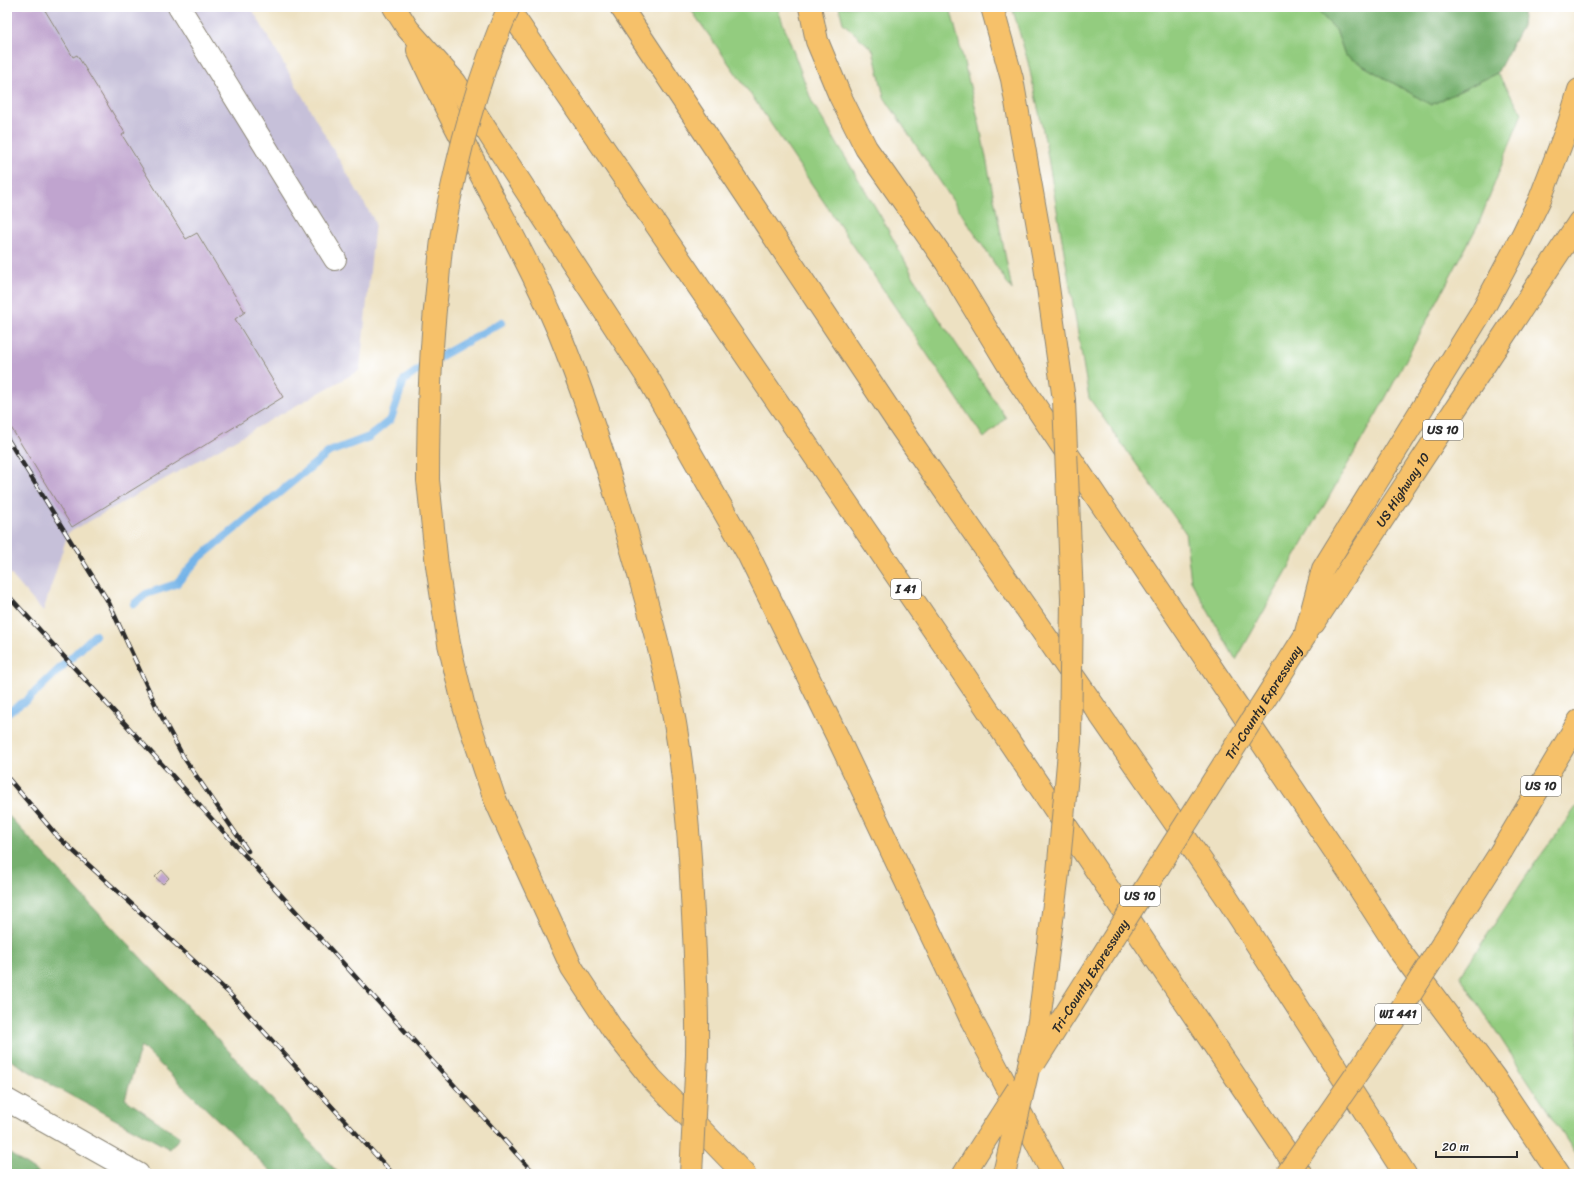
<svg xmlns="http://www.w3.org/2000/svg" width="1586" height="1181" font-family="Sriracha,sans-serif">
	<rect width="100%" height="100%" fill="#fff"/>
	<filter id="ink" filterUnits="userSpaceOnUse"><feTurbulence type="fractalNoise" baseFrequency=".025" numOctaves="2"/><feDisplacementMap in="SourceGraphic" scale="8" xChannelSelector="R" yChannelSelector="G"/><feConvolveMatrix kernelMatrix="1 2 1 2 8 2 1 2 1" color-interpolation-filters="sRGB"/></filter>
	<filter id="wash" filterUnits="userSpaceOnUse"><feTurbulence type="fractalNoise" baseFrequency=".012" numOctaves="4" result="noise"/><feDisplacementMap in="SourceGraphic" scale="16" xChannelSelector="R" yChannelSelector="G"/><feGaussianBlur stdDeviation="0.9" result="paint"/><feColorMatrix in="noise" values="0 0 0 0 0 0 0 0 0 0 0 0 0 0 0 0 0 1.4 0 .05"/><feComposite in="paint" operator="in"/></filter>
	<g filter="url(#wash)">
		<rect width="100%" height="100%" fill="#ede1c2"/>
		<!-- industrial -->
		<path fill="#c6c0d9" d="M 7,7 L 251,7 L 375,222 L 360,370 L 68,533 L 43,612 L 7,570 Z"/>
		<!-- green -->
		<path fill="#93cc7f" stroke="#5f7c55" d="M 689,7 L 777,7 L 812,102 L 880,215 L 924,296 L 1006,418 L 984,438 L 756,102 Z
			M 839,7 L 950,7 L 979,122 L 1012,290 L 884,97 L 873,50 L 843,23 Z
			M 1012,7 L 1314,7 L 1336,30 L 1345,55 L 1431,105 L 1497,73 L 1522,113 L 1479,223 L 1385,399 L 1236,660 L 1191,581 L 1185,532 L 1089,398 L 1045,140 L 1028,62 Z
			M 1579,803 L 1579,1159 L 1460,976 L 1533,866 Z"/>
		<!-- forest -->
		<path fill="#76b06e" stroke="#506e4c" d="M 1314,7 L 1524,7 L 1522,26 L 1497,73 L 1431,105 L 1345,55 L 1336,30 Z
			M 7,814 L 103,918 L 207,1027 L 339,1174 L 274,1174 L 141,1046 L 125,1099 L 180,1137 L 170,1149 L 57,1088 L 7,1058 Z
			M 7,1152 L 40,1174 L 7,1174 Z"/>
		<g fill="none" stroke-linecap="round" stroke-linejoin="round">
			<!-- stream -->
			<path stroke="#75b4e8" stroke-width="8" d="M 134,604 L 146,594 L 176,584 L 198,559 L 329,452 L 369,437 L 391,419 L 404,380 L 427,364 L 502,322
				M 7,713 L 27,700 L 95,635"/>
		</g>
		<g id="blocks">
			<!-- building -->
			<path fill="#c0a4cf" d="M 7,7 L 43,7 L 73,57 L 77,55 L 125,133 L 122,135 L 186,239 L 197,233 L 245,312 L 235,319 L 283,397 L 72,527 L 7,421 Z
				M 162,870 L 169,878 L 163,884 L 155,877 Z"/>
		</g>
	</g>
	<g filter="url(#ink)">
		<use href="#blocks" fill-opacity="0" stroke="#8c8676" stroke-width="1"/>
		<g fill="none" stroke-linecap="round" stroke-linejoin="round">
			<defs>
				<path id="minor" d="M 179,7 L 335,259
					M 7,1100 L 138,1174"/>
				<g id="highway">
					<path d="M 394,7 L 408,29 L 455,82 L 648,378 L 747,552 L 838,738 L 972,1021 L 1053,1174"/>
					<path d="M 507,7 L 946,648 L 1301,1174"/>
					<path d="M 621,7 L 902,429 L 1225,895 L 1405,1174"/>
					<path d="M 810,7 L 817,41 L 840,96 L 866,148 L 946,262 L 1015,376 L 1349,872 L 1399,950 L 1494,1077 L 1559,1174"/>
					<path d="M 418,50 C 461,145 517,234 558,330 C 587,401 610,473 631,547 C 650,613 669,679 679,748 C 686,797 690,846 692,896 C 695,949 698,1002 697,1055"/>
					<path d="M 428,480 L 437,566 L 449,644 L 464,707 L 494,797 L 572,968 L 613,1030 L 651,1078 L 744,1174"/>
					<path id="s1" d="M 1314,623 L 1579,222"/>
					<path d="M 1305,636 L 1323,569 L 1482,311 L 1522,236 L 1540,199 L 1569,123 L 1579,90"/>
					<path d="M 1502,850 L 1579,721"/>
					<path d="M 964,1174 L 975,1156"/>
				</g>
			</defs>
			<!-- minor casing -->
			<use href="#minor" stroke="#8c8676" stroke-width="24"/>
			<!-- highway casing -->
			<use href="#highway" stroke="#8c8676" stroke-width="24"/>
			<!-- minor -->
			<use href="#minor" stroke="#fff" stroke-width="22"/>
			<!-- highway -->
			<use href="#highway" stroke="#f6c16b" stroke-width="22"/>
			<defs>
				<path id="rail" d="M 7,438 L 109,603 L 157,708 L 184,758 L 248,851
					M 7,594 L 535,1174
					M 7,777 L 58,837 L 228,992 L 393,1174"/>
			</defs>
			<!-- rail casing -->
			<use href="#rail" stroke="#2b2b2b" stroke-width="4.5"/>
			<!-- rail -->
			<use href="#rail" stroke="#fff" stroke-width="3" stroke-dasharray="9" stroke-linecap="butt"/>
			<defs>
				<g id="highway-bridge">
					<path d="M 992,7 L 1012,79 L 1045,266 L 1064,400 L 1072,599 L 1070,741 L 1058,873 L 1039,1021 L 1004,1174"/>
					<path d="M 428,480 C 428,417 430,353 437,290 C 439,271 440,252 443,233 C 457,155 477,79 509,7"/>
					<path id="s2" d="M 1035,1062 L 1305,636"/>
					<path d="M 975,1156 L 1018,1089"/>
					<path d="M 691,1174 L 697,1055"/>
					<path d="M 1287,1174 L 1396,1017 L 1502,850"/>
				</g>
			</defs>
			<!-- highway-bridge casing -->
			<use href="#highway-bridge" stroke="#8c8676" stroke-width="24" stroke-linecap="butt"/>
			<!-- highway-bridge -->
			<use href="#highway-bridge" stroke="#f6c16b" stroke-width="22"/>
		</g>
	</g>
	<g text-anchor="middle" stroke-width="3" stroke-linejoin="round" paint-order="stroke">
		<!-- shield labels -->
		<g fill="#fff" stroke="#6b6b6b" stroke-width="1">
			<rect x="1423" y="420" width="40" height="20" rx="3"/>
			<rect x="891" y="579" width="30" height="20" rx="3"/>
			<rect x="1521" y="776" width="40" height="20" rx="3"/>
			<rect x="1120" y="886" width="40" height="20" rx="3"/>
			<rect x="1375" y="1004" width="46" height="20" rx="3"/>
		</g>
		<g font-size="12" font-weight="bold" fill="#2b2b2b">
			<text x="1443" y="434">US 10</text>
			<text x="906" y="593">I 41</text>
			<text x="1541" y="790">US 10</text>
			<text x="1140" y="900">US 10</text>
			<text x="1398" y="1018">WI 441</text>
		</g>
		<!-- street labels -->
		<g font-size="13" fill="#2b2b2b" stroke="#fff">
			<text dy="5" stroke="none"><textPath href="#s1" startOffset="160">US Highway 10</textPath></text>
			<text dy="5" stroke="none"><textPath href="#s2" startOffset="426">Tri-County Expressway</textPath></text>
			<text dy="5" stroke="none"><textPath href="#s2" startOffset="102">Tri-County Expressway</textPath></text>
		</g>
	</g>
	<!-- margin -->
	<rect width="1586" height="1181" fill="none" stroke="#fff" stroke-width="24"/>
	<!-- scale -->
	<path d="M1436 1151v6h81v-6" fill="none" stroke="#2b2b2b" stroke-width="2"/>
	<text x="1442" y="1151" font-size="12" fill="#2b2b2b" stroke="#ffffff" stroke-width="3" paint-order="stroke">20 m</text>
</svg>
